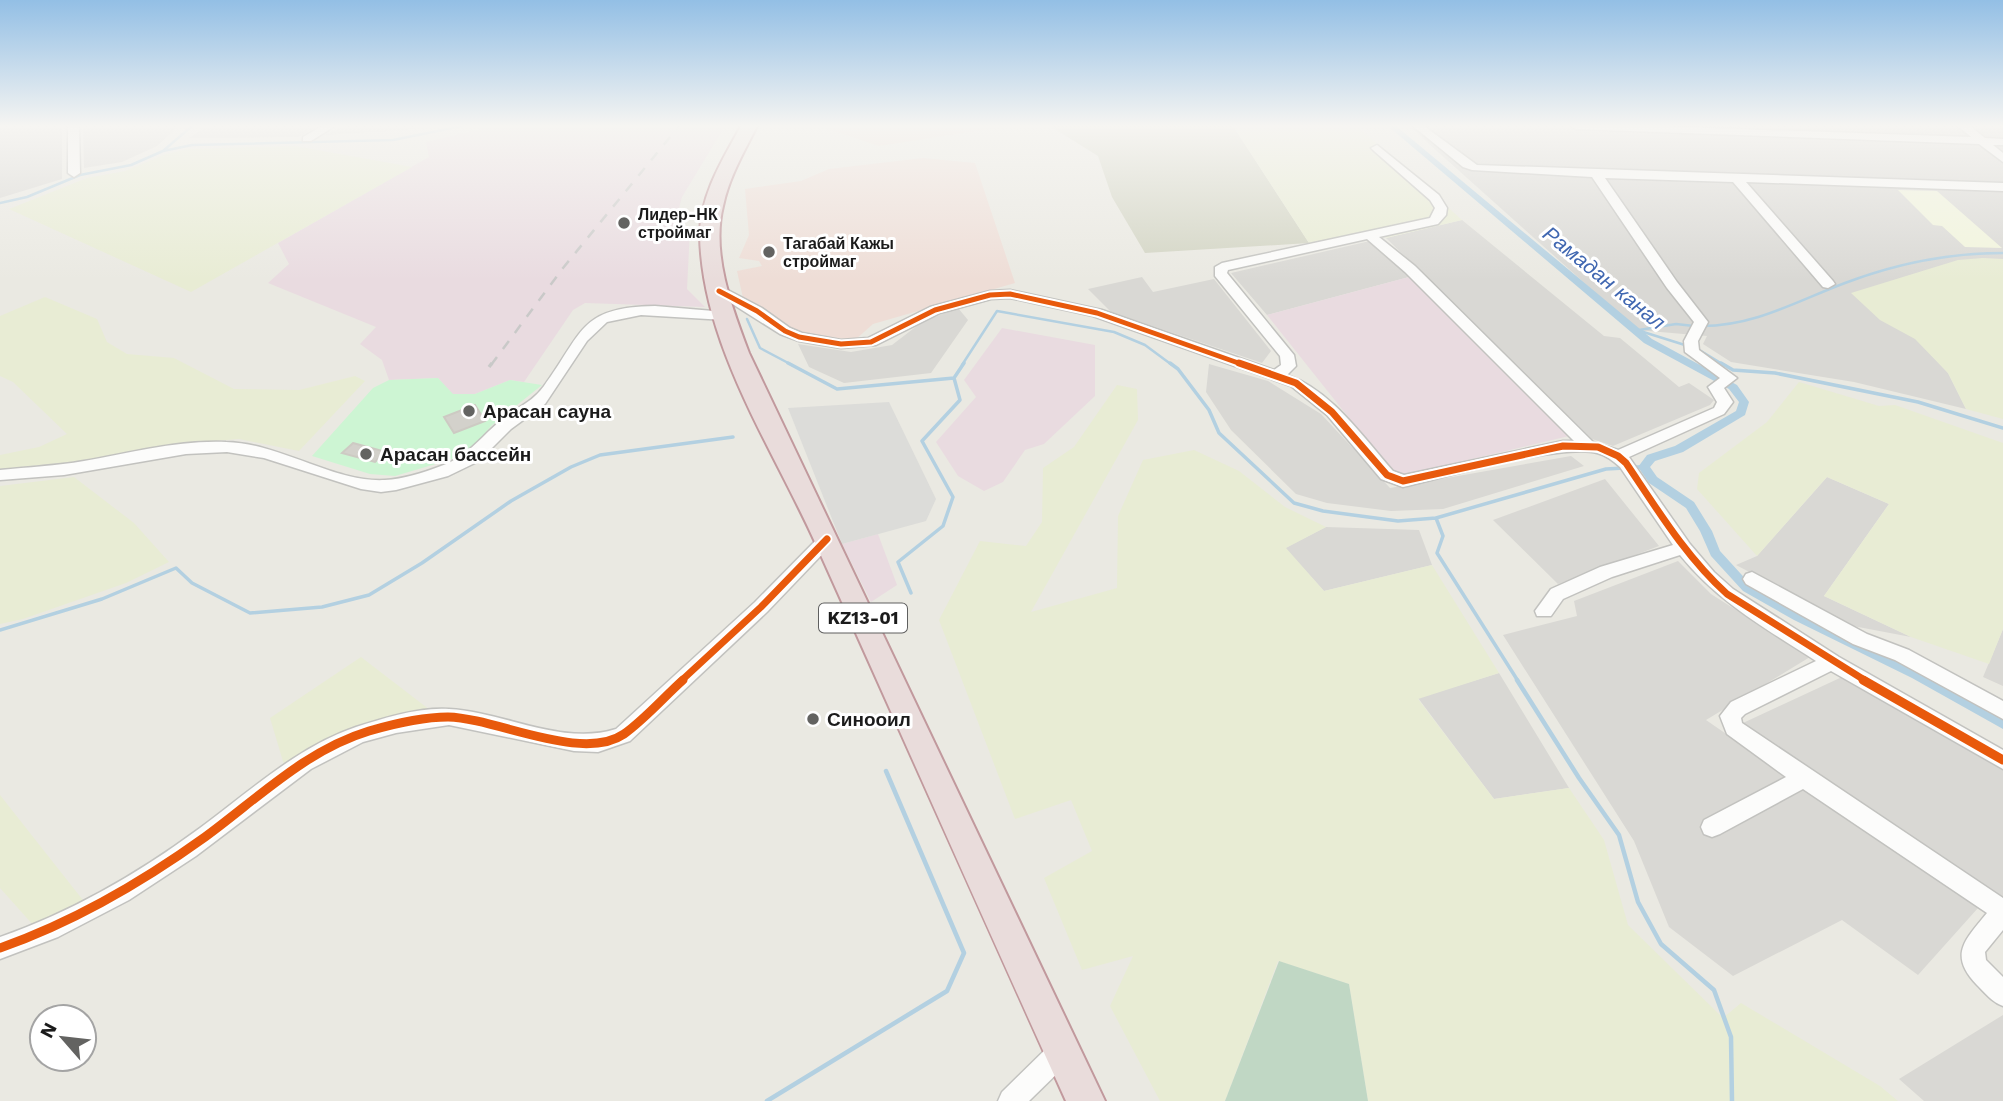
<svg xmlns="http://www.w3.org/2000/svg" width="2003" height="1101" font-family="'Work Sans',sans-serif">
	<rect width="100%" height="100%" fill="#eae9e2"/>
	<!-- residential -->
	<path fill="#d9d8d4" d="M 0,126 L 62,126 L 62,179 L 0,198 Z
		M 83,126 L 179,126 L 157,146 L 122,162 L 84,168 Z
		M 207,126 L 317,126 L 299,137 L 189,138 Z
		M 343,126 L 423,126 L 405,130 L 325,135 Z
		M 1409,126 L 2003,126 L 2003,360 L 1931,355 L 1948,373 L 1966,409 L 1854,382 L 1731,362 L 1703,344 L 1707,336 L 1637,330 Z
		M 1462,220 L 1604,336 L 1620,338 L 1679,387 L 1689,383 L 1714,400 L 1710,405 L 1613,446 L 1592,439 L 1386,238 Z
		M 1370,241 L 1409,277 L 1267,315 L 1231,273 Z
		M 1142,277 L 1153,292 L 1214,279 L 1271,351 L 1262,363 L 1111,312 L 1088,289 Z
		M 958,308 L 968,320 L 931,373 L 844,383 L 809,367 L 798,344 L 851,352 L 892,345 L 922,322 Z
		M 1209,364 L 1268,381 L 1321,414 L 1390,488 L 1571,456 L 1584,466 L 1443,509 L 1391,511 L 1327,503 L 1296,494 L 1231,430 L 1206,392 Z
		M 1827,477 L 1889,504 L 1824,596 L 1911,637 L 1853,626 L 1736,565 L 1757,556 Z
		M 1605,479 L 1659,546 L 1558,584 L 1493,520 Z
		M 1326,527 L 1419,530 L 1432,565 L 1324,591 L 1285,548 Z
		M 1678,561 L 1711,594 L 1810,657 L 1706,720 L 1978,908 L 1918,975 L 1842,920 L 1733,976 L 1669,927 L 1634,841 L 1503,635 L 1577,616 L 1574,601 Z
		M 2003,629 L 2003,686 L 1983,677 Z
		M 1499,673 L 1569,788 L 1494,799 L 1418,698 Z
		M 1842,677 L 2003,770 L 2003,901 L 1743,723 Z
		M 2003,1015 L 2003,1101 L 1924,1101 L 1899,1079 Z"/>
	<!-- commercial -->
	<path fill="#eeddd6" d="M 829,126 L 1008,126 L 879,146 L 828,129 Z
		M 923,158 L 975,163 L 1015,283 L 873,324 L 855,340 L 800,334 L 743,298 L 737,271 L 762,266 L 759,261 L 739,258 L 749,235 L 745,189 L 801,181 L 829,169 Z"/>
	<!-- industrial -->
	<path fill="#e9dbe0" d="M 493,126 L 725,126 L 682,197 L 674,227 L 690,229 L 687,289 L 705,307 L 585,303 L 573,310 L 524,382 L 510,380 L 475,394 L 452,394 L 438,378 L 389,380 L 382,360 L 360,344 L 376,327 L 268,283 L 289,264 L 278,243 L 429,157 L 426,142 Z
		M 1409,277 L 1569,436 L 1396,477 L 1267,315 Z
		M 1002,328 L 1095,345 L 1095,396 L 1044,444 L 1025,450 L 1003,482 L 984,491 L 958,476 L 936,442 L 976,397 L 964,380 Z
		M 878,534 L 897,585 L 871,602 L 842,544 Z"/>
	<!-- education -->
	<path fill="#f2f5dc" d="M 1898,190 L 1937,191 L 2002,248 L 1965,247 L 1942,226 L 1933,225 Z"/>
	<!-- construction -->
	<path fill="#d2d4c3" d="M 1050,126 L 1233,126 L 1309,243 L 1145,253 L 1112,197 L 1098,156 Z"/>
	<!-- farmland -->
	<path fill="#e8ecd4" d="M 1233,126 L 1357,126 L 1462,220 L 1386,238 L 1377,229 L 1309,243 Z
		M 295,146 L 412,167 L 191,292 L 9,209 L 87,178 L 125,171 L 166,154 L 188,149 Z
		M 1983,258 L 2003,259 L 2003,419 L 1966,409 L 1948,373 L 1915,339 L 1880,320 L 1851,293 L 1958,260 Z
		M 45,297 L 97,319 L 107,342 L 127,354 L 174,358 L 234,389 L 299,390 L 355,376 L 365,381 L 299,451 L 239,439 L 176,444 L 72,462 L 0,469 L 0,455 L 39,447 L 67,434 L 13,382 L 0,376 L 0,316 Z
		M 1799,382 L 1879,406 L 1895,405 L 2003,443 L 2003,629 L 1989,664 L 1911,637 L 1824,596 L 1889,504 L 1827,477 L 1757,556 L 1697,489 L 1699,473 L 1767,422 Z
		M 1117,385 L 1137,389 L 1138,420 L 1031,612 L 1117,588 L 1118,516 L 1143,460 L 1194,450 L 1239,471 L 1285,507 L 1326,527 L 1286,548 L 1324,591 L 1432,565 L 1499,673 L 1418,699 L 1494,799 L 1569,788 L 1604,840 L 1628,925 L 1723,1018 L 1741,1003 L 1880,1086 L 1898,1101 L 1368,1101 L 1349,984 L 1278,961 L 1225,1101 L 1160,1101 L 1110,1006 L 1133,956 L 1082,970 L 1044,878 L 1092,851 L 1071,800 L 1015,819 L 939,620 L 980,541 L 1026,546 L 1042,522 L 1043,468 L 1074,447 Z
		M 74,477 L 134,523 L 169,562 L 126,583 L 23,619 L 0,624 L 0,486 Z
		M 361,657 L 430,710 L 285,768 L 270,718 Z
		M 0,795 L 86,904 L 34,926 L 0,888 Z"/>
	<!-- cemetery -->
	<path fill="#c0d7c4" d="M 1279,961 L 1349,984 L 1368,1101 L 1225,1101 Z"/>
	<!-- park -->
	<path fill="#cdf5d3" d="M 438,378 L 453,394 L 475,394 L 510,380 L 542,385 L 491,426 L 470,451 L 449,460 L 395,476 L 370,474 L 312,456 L 373,388 L 389,380 Z"/>
	<!-- parking -->
	<path fill="#dcdcd9" d="M 889,402 L 936,499 L 926,521 L 842,544 L 788,408 Z"/>
	<g fill="none" stroke-linecap="round" stroke-linejoin="round">
		<!-- stream-far2 -->
		<path stroke="#b3d0e1" stroke-width="2.5" d="M 163,151 L 192,145 L 393,140 L 462,126
			M 0,203 L 27,197 L 80,175 L 131,165 L 163,151 L 192,126
			M 747,319 L 760,348 L 792,365
			M 1702,326 C 1755,326 1797,301 1845,283 C 1895,264 1950,253 2003,253
			M 1637,330 L 1688,346
			M 1639,330 L 1676,324 L 1694,326
			M 1696,348 L 1724,365
			M 962,365 L 997,311 L 1114,332 L 1145,345 L 1172,365"/>
		<!-- stream-far1 -->
		<path stroke="#b3d0e1" stroke-width="3.5" d="M 788,363 L 837,389 L 954,378
			M 1170,363 L 1178,369 L 1209,410 L 1219,433 L 1294,503 L 1323,511 L 1398,521 L 1436,518 L 1606,469 L 1624,468
			M 1721,363 L 1733,370 L 1775,373 L 1918,402 L 2003,428
			M 1632,467 L 1644,467
			M 1436,518 L 1443,536 L 1437,553 L 1518,681
			M 911,593 L 898,562 L 943,526 L 953,497 L 922,441 L 960,400 L 954,378 L 964,363
			M 0,630 L 102,599 L 176,568 L 192,583 L 250,613 L 322,607 L 369,595 L 422,563 L 511,501 L 571,467 L 600,455 L 733,437"/>
		<!-- stream -->
		<path stroke="#b3d0e1" stroke-width="4.5" d="M 1517,680 L 1579,778 L 1619,835 L 1638,902 L 1661,944 L 1714,990 L 1731,1037 L 1732,1101
			M 767,1101 L 947,991 L 964,953 L 886,771"/>
		<!-- canal -->
		<path fill="#b3d0e1" fill-rule="evenodd" d="M 1388,126 L 1396,126 L 1652,339 L 1737,385 L 1749,402 L 1745,415 L 1683,452 L 1655,461 L 1650,467 L 1657,477 L 1694,502 L 1712,531 L 1720,551 L 1751,585 L 1804,614 L 1922,670 L 2003,716 L 2003,729 L 1912,678 L 1794,620 L 1743,591 L 1711,556 L 1700,531 L 1686,508 L 1649,483 L 1638,467 L 1647,455 L 1675,446 L 1736,411 L 1739,402 L 1729,389 L 1644,343 Z"/>
	</g>
	<!-- building -->
	<path fill="#d3d1cb" stroke="#cdcac3" stroke-width="2" d="M 475,405 L 485,421 L 454,433 L 444,417 Z
		M 353,443 L 386,452 L 375,462 L 342,453 Z"/>
	<g fill="none" stroke-linecap="round" stroke-linejoin="round">
		<defs>
			<path id="minor" d="M 68,126 L 79,126 L 80,173 L 74,177 L 68,173 Z
				M 322,126 L 335,126 L 311,141 L 303,141 L 303,137 Z
				M 1413,126 L 1424,126 L 1477,165 L 2003,183 L 2003,191 L 1746,182 L 1833,281 L 1835,284 L 1828,288 L 1823,287 L 1733,182 L 1605,178 L 1677,282 L 1708,322 L 1698,341 L 1699,350 L 1737,378 L 1724,388 L 1733,402 L 1724,414 L 1629,457 L 1690,544 L 1714,572 L 1733,589 L 1839,657 L 2003,750 L 2003,769 L 1831,671 L 1745,714 L 1741,718 L 1742,723 L 2003,898 L 2003,930 L 1985,952 L 1986,960 L 2003,977 L 2003,1006 C 1992,1002 1985,993 1977,985 C 1948,955 1965,940 1987,913 L 1803,789 L 1720,834 L 1712,837 L 1704,834 L 1701,827 L 1704,820 L 1786,777 L 1727,734 L 1720,716 L 1731,702 L 1816,661 C 1765,628 1719,603 1680,555 L 1612,577 L 1563,599 L 1551,616 L 1537,616 L 1535,611 L 1551,589 L 1600,567 L 1673,545 L 1620,467 C 1613,461 1606,455 1597,453 C 1563,443 1443,478 1403,487 L 1381,479 L 1327,415 L 1291,386 L 1093,316 L 1010,298 L 991,299 L 940,313 L 876,345 L 841,348 L 799,341 L 780,334 L 712,291 L 714,288 L 724,288 L 762,308 L 790,328 L 802,333 L 841,340 L 868,338 L 930,307 L 990,291 L 1010,290 L 1102,310 L 1274,370 L 1281,365 L 1280,356 L 1215,276 L 1215,267 L 1222,263 L 1430,218 L 1435,208 L 1430,200 L 1373,150 L 1371,148 L 1377,145 L 1439,195 L 1447,208 L 1446,215 L 1438,224 L 1379,237 L 1415,266 L 1593,442 L 1618,450 L 1714,408 L 1717,402 L 1708,387 L 1720,378 L 1685,352 L 1684,341 L 1694,322 L 1667,288 L 1592,177 L 1472,170 L 1463,167 ZM 1367,239 L 1405,272 L 1574,441 L 1563,441 L 1404,475 L 1393,471 C 1363,437 1331,390 1287,375 L 1296,366 L 1294,355 L 1227,273 L 1228,270 Z
				M 1570,126 L 1652,126 L 1971,137 L 1958,126 L 1970,126 L 1985,138 L 2003,139 L 2003,145 L 1993,145 L 2003,153 L 2003,162 L 1979,144 L 1576,129 Z
				M 655,306 L 725,312 L 732,316 L 725,320 L 641,315 L 607,322 L 587,341 L 545,404 L 511,429 L 479,461 L 448,476 L 396,490 L 381,492 L 361,489 L 264,458 L 227,452 L 186,454 L 64,475 L 0,480 L 0,470 C 28,467 56,466 84,461 C 131,453 178,440 226,442 C 280,443 334,483 385,480 C 403,479 423,473 441,466 C 467,457 479,439 499,422 C 514,409 532,403 544,386 C 583,333 579,307 655,306 Z
				M 827,533 L 833,535 L 836,539 L 833,543 L 767,612 L 630,741 L 598,752 L 574,751 L 449,725 L 396,733 L 363,742 L 311,769 L 196,856 L 129,900 L 58,937 L 0,959 L 0,937 C 72,912 139,873 200,828 C 249,792 297,747 356,727 C 384,718 419,707 449,709 C 504,712 562,746 616,729 L 755,602 L 821,535 Z
				M 1752,572 L 1867,634 L 1909,650 L 2003,701 L 2003,719 L 1895,660 L 1853,644 L 1746,584 L 1743,579 L 1746,574 Z
				M 1062,1038 L 1071,1042 L 1075,1051 L 1071,1060 L 1029,1101 L 998,1101 L 1002,1092 L 1053,1042 Z"/>
			<path id="highway" d="M 741,126 L 757,126 C 744,152 729,177 723,206 C 711,254 732,308 749,353 L 1105,1101 L 1066,1101 C 981,915 899,728 815,542 C 771,445 702,344 700,235 C 700,195 723,159 741,126 Z"/>
		</defs>
		<!-- minor casing -->
		<use href="#minor" stroke="#c2c2bf" stroke-width="3"/>
		<!-- highway casing -->
		<use href="#highway" stroke="#c1999d" stroke-width="4"/>
		<!-- minor -->
		<use href="#minor" fill="#fcfcfb" fill-rule="evenodd"/>
		<!-- highway -->
		<use href="#highway" fill="#e9dcdb" fill-rule="evenodd"/>
		<!-- rail-far1 -->
		<path stroke="#c9c9c8" stroke-width="2.5" stroke-dasharray="10 10" stroke-linecap="butt" d="M 491,365 L 563,268 L 679,126"/>
		<!-- rail -->
		<path stroke="#c9c9c8" stroke-width="3.5" stroke-dasharray="13 13" stroke-linecap="butt" d="M 489,367 L 492,363"/>
		<defs>
			<path id="cycleway-far2" d="M 719,291 L 757,311 L 785,331 L 799,337 L 841,344 L 871,342 L 935,310 L 990,295 L 1010,294 L 1097,313 L 1244,365"/>
			<path id="cycleway-far1" d="M 1239,363 L 1296,383 L 1332,412 L 1387,475 L 1403,481 L 1563,446 L 1598,447 L 1618,456 L 1626,463 C 1657,509 1686,557 1727,594 L 1866,681
				M 681,681 L 761,607 L 827,539"/>
			<path id="cycleway" d="M 1863,680 L 2003,760
				M 0,948 C 74,922 141,883 205,837 C 257,799 306,750 369,731 C 393,724 422,717 448,717 C 496,718 582,763 624,734 C 645,719 664,697 683,680"/>
		</defs>
		<!-- cycleway-far2 casing -->
		<use href="#cycleway-far2" stroke="#fff" stroke-width="9"/>
		<!-- cycleway-far1 casing -->
		<use href="#cycleway-far1" stroke="#fff" stroke-width="11"/>
		<!-- cycleway casing -->
		<use href="#cycleway" stroke="#fff" stroke-width="13"/>
		<!-- cycleway-far2 -->
		<use href="#cycleway-far2" stroke="#e8590c" stroke-width="5"/>
		<!-- cycleway-far1 -->
		<use href="#cycleway-far1" stroke="#e8590c" stroke-width="7"/>
		<!-- cycleway -->
		<use href="#cycleway" stroke="#e8590c" stroke-width="9"/>
	</g>
	<!-- sky -->
	<linearGradient id="sky" x2="0" y2="1"><stop stop-color="#93bfe5"/><stop offset="0.45" stop-color="#f6f5f2"/><stop offset="1" stop-color="#f6f5f2" stop-opacity="0"/></linearGradient>
	<rect width="2003" height="280" fill="url(#sky)"/>
	<!-- markers -->
	<g fill="#636361" stroke="#fff" stroke-width="2.5">
		<circle cx="624" cy="223" r="7"/>
		<circle cx="769" cy="252" r="7"/>
		<circle cx="469" cy="411" r="7"/>
		<circle cx="366" cy="454" r="7"/>
		<circle cx="813" cy="719" r="7"/>
	</g>
	<g text-anchor="middle" stroke-width="6" stroke-linejoin="round" paint-order="stroke">
		<!-- far-poi labels -->
		<g font-size="16" font-weight="bold" fill="#1b1b1b" stroke="#fff" text-anchor="start">
			<text x="638" y="220">Лидер-НК<tspan x="638" dy="18">строймаг</tspan></text>
			<text x="783" y="249">Тагабай Кажы<tspan x="783" dy="18">строймаг</tspan></text>
		</g>
		<!-- shield labels -->
		<rect fill="#fff" stroke="#5f5f5f" stroke-width="2" x="819" y="603.5" width="88" height="29" rx="5"/>
		<g font-size="18" font-weight="bold" fill="#1b1b1b">
			<text x="863" y="624">KZ13-01</text>
		</g>
		<!-- poi labels -->
		<g font-size="19" font-weight="bold" fill="#1b1b1b" stroke="#fff" text-anchor="start">
			<text x="483" y="418">Арасан сауна</text>
			<text x="380" y="461">Арасан бассейн</text>
			<text x="827" y="726">Синооил</text>
		</g>
		<!-- water labels -->
		<g font-size="21" font-style="italic" fill="#4067b1" stroke="#fff">
			<text transform="translate(1604 278) rotate(39)" y="7">Рамадан канал</text>
		</g>
	</g>
	<!-- north arrow -->
	<g transform="translate(63 1038) rotate(298)"><circle r="33" fill="#ffffff" stroke="#a4a4a4" stroke-width="2"/>
	<path d="M0-5L12 26L0 18L-12 26Z" fill="#636361"/>
	<text y="-10" font-size="19" font-weight="bold" text-anchor="middle" fill="#1b1b1b">N</text>
	</g>
</svg>
